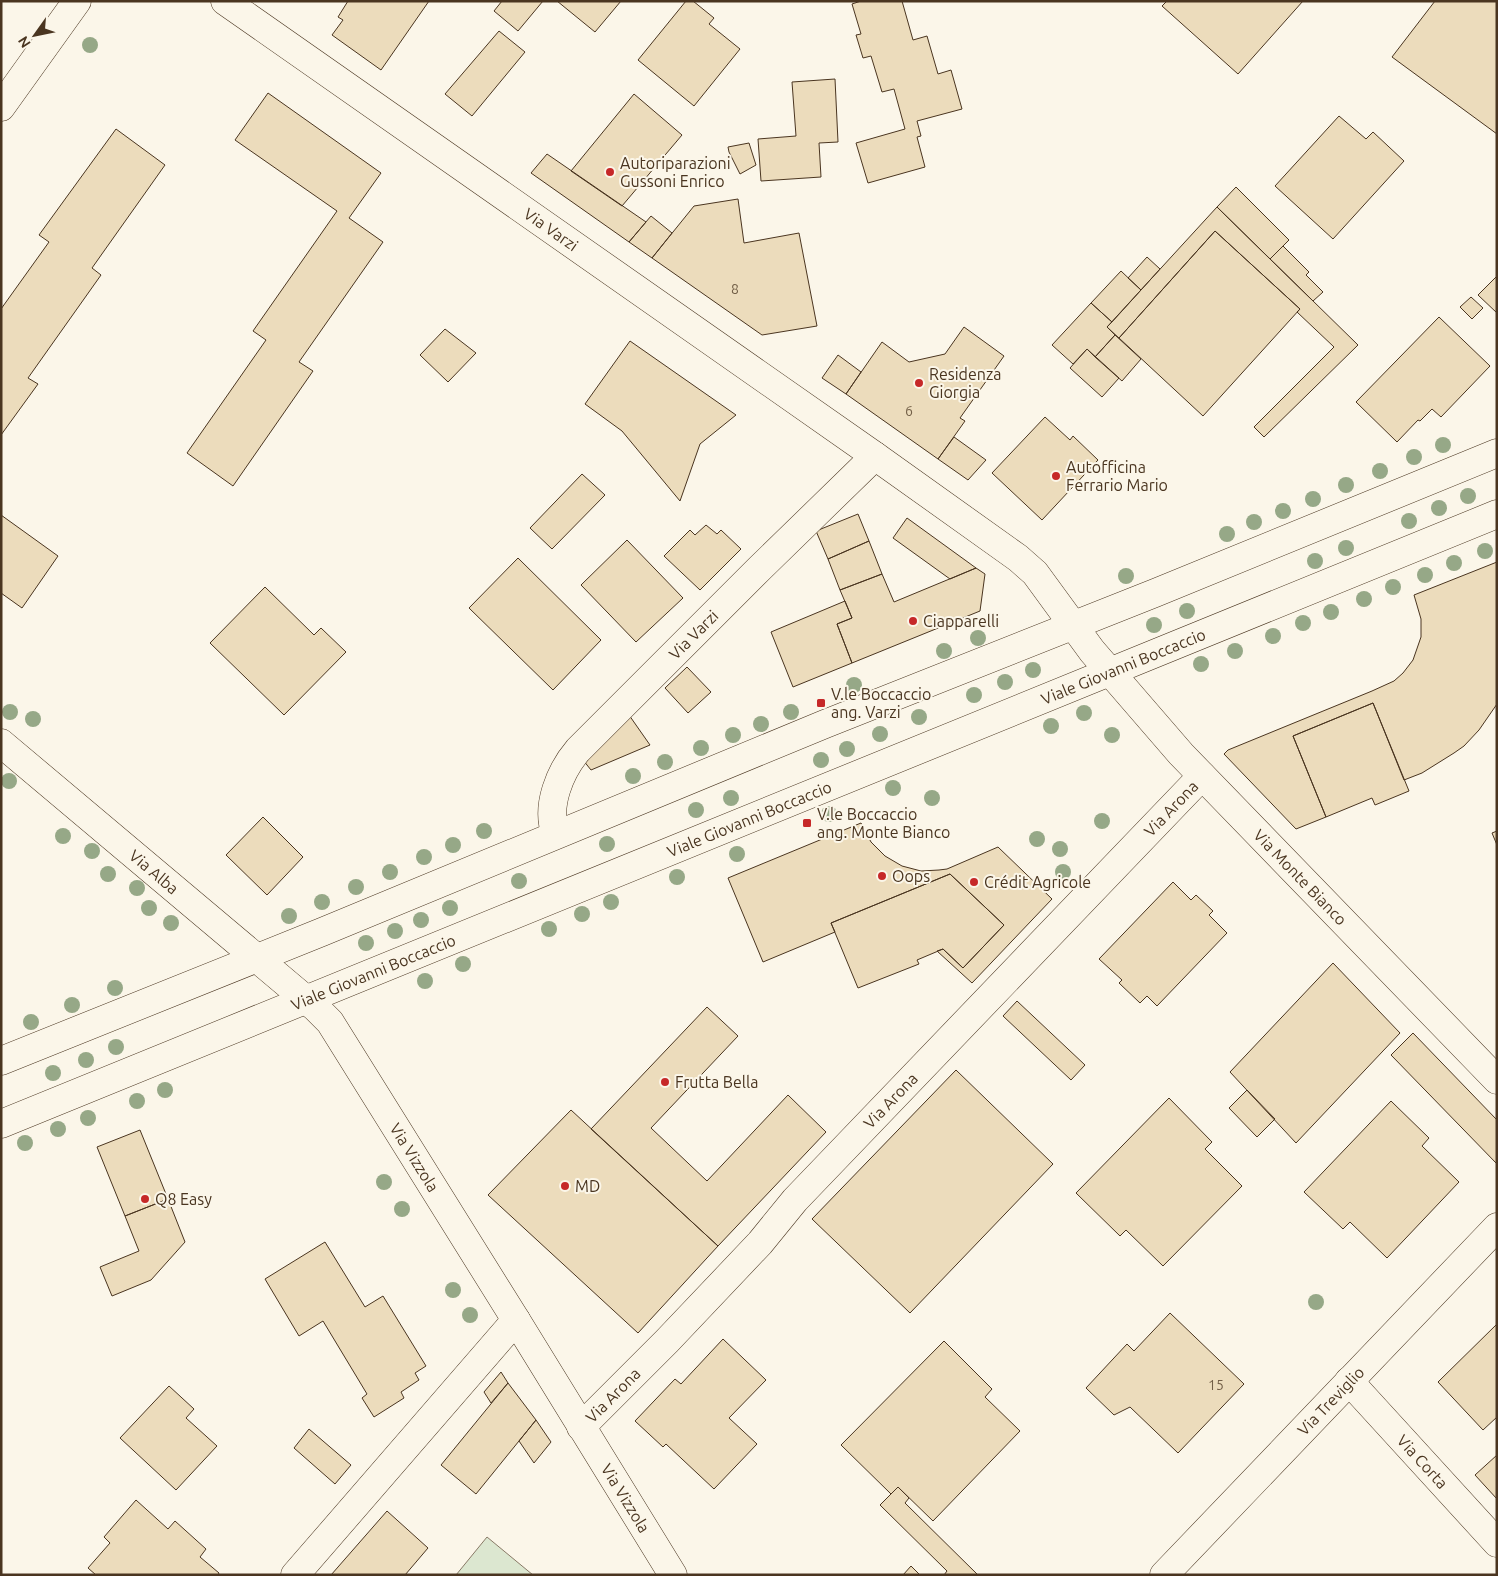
<svg xmlns="http://www.w3.org/2000/svg" width="1498" height="1576" font-family="Ubuntu,sans-serif">
	<rect width="100%" height="100%" fill="#fbf6e9"/>
	<!-- green -->
	<path fill="#dce7d0" stroke="#887966" d="M 487,1537 L 533,1575 L 456,1575 Z"/>
	<!-- building -->
	<path fill="#ecdcbc" stroke="#4a3520" d="M 348,1 L 429,1 L 381,70 L 332,35 L 343,20 L 338,17 Z
		M 502,1 L 543,1 L 518,31 L 494,11 Z
		M 557,1 L 621,1 L 595,32 Z
		M 686,1 L 693,1 L 714,18 L 709,24 L 740,49 L 694,106 L 638,60 Z
		M 861,1 L 902,1 L 913,40 L 927,36 L 938,74 L 951,70 L 962,109 L 917,121 L 921,136 L 917,137 L 925,167 L 868,183 L 856,143 L 905,129 L 894,89 L 882,92 L 871,56 L 863,58 L 856,35 L 861,34 L 852,4 Z
		M 1167,1 L 1303,1 L 1238,74 L 1162,6 Z
		M 1435,1 L 1497,1 L 1497,134 L 1392,57 Z
		M 499,31 L 525,52 L 472,116 L 445,94 Z
		M 835,79 L 838,142 L 819,143 L 821,177 L 761,181 L 758,139 L 796,136 L 792,82 Z
		M 268,93 L 381,173 L 349,218 L 383,242 L 299,362 L 313,371 L 233,486 L 187,453 L 266,340 L 253,331 L 337,211 L 235,140 Z
		M 634,94 L 682,135 L 622,206 L 571,171 Z
		M 1339,116 L 1366,139 L 1373,132 L 1404,161 L 1333,239 L 1275,186 Z
		M 116,129 L 165,165 L 92,268 L 101,275 L 28,378 L 38,384 L 1,435 L 1,309 L 49,242 L 39,235 Z
		M 749,143 L 756,165 L 740,174 L 729,152 L 728,147 Z
		M 547,154 L 646,222 L 629,242 L 531,173 Z
		M 1236,187 L 1289,240 L 1270,259 L 1217,207 Z
		M 738,199 L 744,243 L 799,233 L 817,326 L 762,335 L 652,258 L 694,206 Z
		M 1217,207 L 1358,345 L 1264,437 L 1254,427 L 1334,347 L 1297,312 L 1300,309 L 1215,231 L 1119,338 L 1107,327 Z
		M 651,216 L 672,233 L 652,258 L 629,242 Z
		M 1215,231 L 1300,309 L 1203,416 L 1119,338 Z
		M 1283,246 L 1309,272 L 1306,275 L 1323,292 L 1313,301 L 1270,259 Z
		M 1147,257 L 1160,269 L 1141,290 L 1128,278 Z
		M 1121,271 L 1141,290 L 1112,322 L 1091,303 Z
		M 1497,276 L 1497,313 L 1478,295 Z
		M 1471,297 L 1483,308 L 1472,319 L 1460,307 Z
		M 1091,303 L 1112,322 L 1107,327 L 1115,335 L 1095,357 L 1087,349 L 1073,364 L 1052,345 Z
		M 1439,317 L 1490,366 L 1441,417 L 1432,409 L 1420,421 L 1418,420 L 1397,442 L 1356,402 Z
		M 964,327 L 1004,356 L 960,418 L 965,421 L 938,459 L 846,394 L 882,342 L 909,362 L 945,354 Z
		M 445,329 L 476,353 L 448,382 L 420,355 Z
		M 1115,335 L 1141,359 L 1122,381 L 1095,357 Z
		M 630,341 L 736,415 L 700,444 L 680,501 L 622,431 L 585,404 Z
		M 1087,349 L 1119,378 L 1102,397 L 1070,368 Z
		M 838,355 L 861,372 L 846,394 L 822,378 Z
		M 1045,417 L 1070,440 L 1073,436 L 1098,460 L 1042,520 L 992,473 Z
		M 954,437 L 986,460 L 968,480 L 938,459 Z
		M 582,474 L 605,495 L 552,549 L 530,528 Z
		M 858,514 L 869,541 L 828,559 L 816,531 Z
		M 1,515 L 58,556 L 22,608 L 1,593 Z
		M 907,518 L 976,568 L 950,579 L 893,538 Z
		M 706,525 L 717,534 L 721,530 L 741,549 L 700,590 L 664,556 L 690,530 L 695,535 Z
		M 627,540 L 683,598 L 636,642 L 581,585 Z
		M 869,541 L 882,574 L 840,590 L 828,559 Z
		M 518,558 L 601,640 L 553,690 L 469,608 Z
		M 1497,562 L 1497,704 L 1479,730 L 1464,746 L 1454,753 L 1422,773 L 1404,780 L 1373,703 L 1293,736 L 1326,817 L 1296,829 L 1224,754 L 1228,750 L 1372,691 L 1394,681 L 1403,673 L 1413,660 L 1421,637 L 1421,619 L 1414,595 Z
		M 976,568 L 985,574 L 980,611 L 852,663 L 837,624 L 852,618 L 840,590 L 882,574 L 894,602 Z
		M 265,587 L 314,635 L 321,628 L 346,652 L 284,715 L 210,643 Z
		M 845,601 L 852,618 L 837,624 L 852,663 L 793,687 L 771,632 Z
		M 687,667 L 711,692 L 688,713 L 665,688 Z
		M 1373,703 L 1409,791 L 1375,805 L 1372,798 L 1326,817 L 1293,736 Z
		M 629,715 L 650,745 L 591,770 L 583,760 Z
		M 263,817 L 303,857 L 267,895 L 226,855 Z
		M 861,823 L 871,842 L 885,856 L 902,866 L 921,871 L 939,870 L 947,869 L 998,847 L 1052,899 L 972,983 L 937,951 L 943,949 L 963,968 L 1004,925 L 950,874 L 831,923 L 835,932 L 763,962 L 728,878 Z
		M 1497,831 L 1497,845 L 1492,833 Z
		M 950,874 L 1004,925 L 963,968 L 943,949 L 917,960 L 919,964 L 858,988 L 831,923 Z
		M 1173,882 L 1191,900 L 1196,895 L 1213,911 L 1209,915 L 1227,933 L 1157,1006 L 1147,996 L 1140,1003 L 1119,983 L 1122,980 L 1099,959 Z
		M 1333,963 L 1400,1033 L 1296,1143 L 1230,1072 Z
		M 1017,1001 L 1085,1065 L 1071,1080 L 1003,1016 Z
		M 707,1007 L 738,1036 L 651,1128 L 707,1181 L 788,1095 L 826,1132 L 718,1246 L 591,1129 Z
		M 1413,1033 L 1497,1120 L 1497,1164 L 1391,1055 Z
		M 956,1070 L 1053,1164 L 910,1313 L 812,1219 Z
		M 1247,1090 L 1275,1119 L 1257,1137 L 1229,1108 Z
		M 1169,1098 L 1212,1142 L 1205,1149 L 1242,1186 L 1163,1266 L 1126,1230 L 1120,1236 L 1076,1193 Z
		M 1391,1101 L 1429,1138 L 1422,1146 L 1459,1182 L 1387,1258 L 1350,1222 L 1343,1229 L 1304,1192 Z
		M 571,1110 L 718,1246 L 638,1333 L 488,1195 Z
		M 140,1130 L 168,1199 L 125,1216 L 97,1147 Z
		M 168,1199 L 185,1242 L 151,1280 L 112,1296 L 100,1267 L 139,1251 L 125,1216 Z
		M 325,1242 L 365,1307 L 383,1296 L 426,1366 L 415,1373 L 419,1380 L 401,1392 L 404,1398 L 374,1417 L 362,1398 L 367,1394 L 323,1321 L 299,1336 L 265,1279 Z
		M 1170,1313 L 1244,1384 L 1178,1453 L 1130,1407 L 1114,1415 L 1086,1388 L 1127,1344 L 1134,1351 Z
		M 1497,1324 L 1497,1417 L 1483,1430 L 1438,1382 Z
		M 723,1339 L 766,1380 L 729,1418 L 757,1444 L 714,1489 L 666,1444 L 663,1447 L 635,1421 L 675,1379 L 681,1384 Z
		M 944,1341 L 992,1389 L 985,1397 L 1020,1431 L 933,1521 L 898,1487 L 891,1494 L 841,1445 Z
		M 501,1372 L 508,1383 L 491,1403 L 484,1392 Z
		M 508,1383 L 536,1420 L 476,1494 L 441,1465 Z
		M 169,1386 L 194,1409 L 186,1418 L 217,1446 L 176,1490 L 120,1438 Z
		M 536,1420 L 551,1442 L 534,1463 L 519,1441 Z
		M 309,1429 L 351,1465 L 335,1484 L 294,1448 Z
		M 1497,1455 L 1497,1499 L 1475,1475 Z
		M 898,1487 L 909,1498 L 905,1503 L 978,1575 L 944,1575 L 947,1571 L 880,1505 Z
		M 136,1500 L 168,1529 L 175,1521 L 206,1549 L 200,1557 L 219,1573 L 218,1575 L 96,1575 L 88,1568 L 110,1543 L 104,1537 Z
		M 387,1511 L 428,1548 L 405,1575 L 331,1575 Z
		M 911,1566 L 920,1575 L 903,1575 Z"/>
	<g fill="none" stroke-linecap="round" stroke-linejoin="round">
		<defs>
			<g id="street">
				<path id="s1" d="M 225,1 L 875,456 L 1018,558 L 1035,573 L 1092,651 L 1181,754 L 1497,1080"/>
				<path d="M 1,107 L 77,1"/>
				<path id="s2" d="M 1,743 L 316,1008 L 330,1022 L 516,1320 L 673,1575"/>
				<path id="s3" d="M 556,834 C 545,807 560,771 578,750 L 759,569 L 875,456"/>
				<path id="s4" d="M 1349,1381 L 1497,1543"/>
				<path id="s5" d="M 581,1427 L 667,1341 L 760,1243 L 795,1200 L 1202,776"/>
				<path d="M 295,1575 L 516,1320"/>
				<path id="s6" d="M 1164,1575 L 1497,1227"/>
			</g>
			<g id="secondary">
				<path d="M 1,1061 L 322,932 L 825,724 L 1155,593 L 1497,453"/>
				<path id="s7" d="M 1,1124 L 1497,514"/>
			</g>
		</defs>
		<!-- street casing -->
		<use href="#street" stroke="#4a3520" stroke-width="29"/>
		<!-- secondary casing -->
		<use href="#secondary" stroke="#4a3520" stroke-width="29"/>
		<!-- street -->
		<use href="#street" stroke="#fbf6e9" stroke-width="28"/>
		<!-- secondary -->
		<use href="#secondary" stroke="#fbf6e9" stroke-width="28"/>
	</g>
	<!-- trees -->
	<g fill="#96a887">
		<circle cx="90" cy="45" r="8"/>
		<circle cx="1443" cy="445" r="8"/>
		<circle cx="1414" cy="457" r="8"/>
		<circle cx="1380" cy="471" r="8"/>
		<circle cx="1346" cy="485" r="8"/>
		<circle cx="1468" cy="496" r="8"/>
		<circle cx="1313" cy="499" r="8"/>
		<circle cx="1439" cy="508" r="8"/>
		<circle cx="1283" cy="511" r="8"/>
		<circle cx="1409" cy="521" r="8"/>
		<circle cx="1254" cy="522" r="8"/>
		<circle cx="1227" cy="534" r="8"/>
		<circle cx="1346" cy="548" r="8"/>
		<circle cx="1485" cy="551" r="8"/>
		<circle cx="1315" cy="561" r="8"/>
		<circle cx="1454" cy="563" r="8"/>
		<circle cx="1425" cy="575" r="8"/>
		<circle cx="1126" cy="576" r="8"/>
		<circle cx="1393" cy="587" r="8"/>
		<circle cx="1364" cy="599" r="8"/>
		<circle cx="1187" cy="611" r="8"/>
		<circle cx="1331" cy="612" r="8"/>
		<circle cx="1303" cy="623" r="8"/>
		<circle cx="1154" cy="625" r="8"/>
		<circle cx="1273" cy="636" r="8"/>
		<circle cx="978" cy="638" r="8"/>
		<circle cx="944" cy="651" r="8"/>
		<circle cx="1235" cy="651" r="8"/>
		<circle cx="1201" cy="664" r="8"/>
		<circle cx="1033" cy="670" r="8"/>
		<circle cx="1005" cy="682" r="8"/>
		<circle cx="854" cy="685" r="8"/>
		<circle cx="974" cy="695" r="8"/>
		<circle cx="10" cy="712" r="8"/>
		<circle cx="791" cy="712" r="8"/>
		<circle cx="1084" cy="713" r="8"/>
		<circle cx="919" cy="717" r="8"/>
		<circle cx="33" cy="719" r="8"/>
		<circle cx="761" cy="724" r="8"/>
		<circle cx="1051" cy="726" r="8"/>
		<circle cx="880" cy="734" r="8"/>
		<circle cx="733" cy="735" r="8"/>
		<circle cx="1112" cy="735" r="8"/>
		<circle cx="701" cy="748" r="8"/>
		<circle cx="847" cy="749" r="8"/>
		<circle cx="821" cy="760" r="8"/>
		<circle cx="665" cy="762" r="8"/>
		<circle cx="633" cy="776" r="8"/>
		<circle cx="9" cy="781" r="8"/>
		<circle cx="893" cy="788" r="8"/>
		<circle cx="731" cy="798" r="8"/>
		<circle cx="932" cy="798" r="8"/>
		<circle cx="696" cy="810" r="8"/>
		<circle cx="829" cy="814" r="8"/>
		<circle cx="1102" cy="821" r="8"/>
		<circle cx="484" cy="831" r="8"/>
		<circle cx="63" cy="836" r="8"/>
		<circle cx="1037" cy="839" r="8"/>
		<circle cx="607" cy="844" r="8"/>
		<circle cx="453" cy="845" r="8"/>
		<circle cx="1060" cy="849" r="8"/>
		<circle cx="92" cy="851" r="8"/>
		<circle cx="737" cy="854" r="8"/>
		<circle cx="424" cy="857" r="8"/>
		<circle cx="390" cy="872" r="8"/>
		<circle cx="1063" cy="872" r="8"/>
		<circle cx="108" cy="874" r="8"/>
		<circle cx="677" cy="877" r="8"/>
		<circle cx="519" cy="881" r="8"/>
		<circle cx="356" cy="887" r="8"/>
		<circle cx="137" cy="888" r="8"/>
		<circle cx="322" cy="902" r="8"/>
		<circle cx="611" cy="902" r="8"/>
		<circle cx="149" cy="908" r="8"/>
		<circle cx="450" cy="908" r="8"/>
		<circle cx="582" cy="914" r="8"/>
		<circle cx="289" cy="916" r="8"/>
		<circle cx="421" cy="920" r="8"/>
		<circle cx="171" cy="923" r="8"/>
		<circle cx="549" cy="929" r="8"/>
		<circle cx="395" cy="931" r="8"/>
		<circle cx="366" cy="943" r="8"/>
		<circle cx="463" cy="964" r="8"/>
		<circle cx="425" cy="981" r="8"/>
		<circle cx="115" cy="988" r="8"/>
		<circle cx="72" cy="1005" r="8"/>
		<circle cx="31" cy="1022" r="8"/>
		<circle cx="116" cy="1047" r="8"/>
		<circle cx="86" cy="1060" r="8"/>
		<circle cx="53" cy="1073" r="8"/>
		<circle cx="165" cy="1090" r="8"/>
		<circle cx="137" cy="1101" r="8"/>
		<circle cx="88" cy="1118" r="8"/>
		<circle cx="58" cy="1129" r="8"/>
		<circle cx="25" cy="1143" r="8"/>
		<circle cx="384" cy="1182" r="8"/>
		<circle cx="402" cy="1209" r="8"/>
		<circle cx="453" cy="1290" r="8"/>
		<circle cx="1316" cy="1302" r="8"/>
		<circle cx="470" cy="1315" r="8"/>
	</g>
	<!-- markers -->
	<g fill="#c62828" stroke="#fbf6e9" stroke-width="2">
		<circle cx="610" cy="172" r="5"/>
		<circle cx="919" cy="383" r="5"/>
		<circle cx="1056" cy="476" r="5"/>
		<circle cx="913" cy="621" r="5"/>
		<rect x="816" y="698" width="10" height="10" rx="2.5"/>
		<rect x="802" y="818" width="10" height="10" rx="2.5"/>
		<circle cx="882" cy="876" r="5"/>
		<circle cx="974" cy="882" r="5"/>
		<circle cx="665" cy="1082" r="5"/>
		<circle cx="565" cy="1186" r="5"/>
		<circle cx="145" cy="1199" r="5"/>
	</g>
	<g text-anchor="middle" stroke-width="4" stroke-linejoin="round" paint-order="stroke">
		<!-- number labels -->
		<g font-size="14" fill="#725f47">
			<text x="735" y="294">8</text>
			<text x="909" y="416">6</text>
			<text x="1216" y="1390">15</text>
		</g>
		<!-- poi labels -->
		<g font-size="16" fill="#4a3520" stroke="#fbf6e9" text-anchor="start">
			<text x="620" y="169">Autoriparazioni<tspan x="620" dy="18">Gussoni Enrico</tspan></text>
			<text x="929" y="380">Residenza<tspan x="929" dy="18">Giorgia</tspan></text>
			<text x="1066" y="473">Autofficina<tspan x="1066" dy="18">Ferrario Mario</tspan></text>
			<text x="923" y="627">Ciapparelli</text>
			<text x="831" y="700">V.le Boccaccio<tspan x="831" dy="18">ang. Varzi</tspan></text>
			<text x="817" y="820">V.le Boccaccio<tspan x="817" dy="18">ang. Monte Bianco</tspan></text>
			<text x="892" y="882">Oops</text>
			<text x="984" y="888">Crédit Agricole</text>
			<text x="675" y="1088">Frutta Bella</text>
			<text x="575" y="1192">MD</text>
			<text x="155" y="1205">Q8 Easy</text>
		</g>
		<!-- street labels -->
		<g font-size="16" fill="#4a3520" stroke="#fbf6e9">
			<text dy="6" stroke="none"><textPath href="#s1" startOffset="398">Via Varzi</textPath></text>
			<text dy="6" stroke="none"><textPath href="#s3" startOffset="254">Via Varzi</textPath></text>
			<text dy="6" stroke="none"><textPath href="#s7" startOffset="1212">Viale Giovanni Boccaccio</textPath></text>
			<text dy="6" stroke="none"><textPath href="#s5" startOffset="855">Via Arona</textPath></text>
			<text dy="6" stroke="none"><textPath href="#s7" startOffset="808">Viale Giovanni Boccaccio</textPath></text>
			<text dy="6" stroke="none"><textPath href="#s2" startOffset="200">Via Alba</textPath></text>
			<text dy="6" stroke="none"><textPath href="#s1" startOffset="1396">Via Monte Bianco</textPath></text>
			<text dy="6" stroke="none"><textPath href="#s7" startOffset="402">Viale Giovanni Boccaccio</textPath></text>
			<text dy="6" stroke="none"><textPath href="#s5" startOffset="450">Via Arona</textPath></text>
			<text dy="6" stroke="none"><textPath href="#s2" startOffset="591">Via Vizzola</textPath></text>
			<text dy="6" stroke="none"><textPath href="#s5" startOffset="45">Via Arona</textPath></text>
			<text dy="6" stroke="none"><textPath href="#s6" startOffset="241">Via Treviglio</textPath></text>
			<text dy="6" stroke="none"><textPath href="#s4" startOffset="109">Via Corta</textPath></text>
			<text dy="6" stroke="none"><textPath href="#s2" startOffset="992">Via Vizzola</textPath></text>
		</g>
	</g>
	<!-- border -->
	<rect width="1498" height="1576" fill="none" stroke="#4a3520" stroke-width="5"/>
	<!-- north arrow -->
	<g transform="translate(35 35) rotate(237)" stroke="#fbf6e9" stroke-width="4" paint-order="stroke">
	<path d="M0-4L9 19L0 12L-9 19Z" fill="#4a3520"/>
	<text y="-8" font-size="14" font-weight="bold" text-anchor="middle" fill="#4a3520">N</text>
	</g>
</svg>
